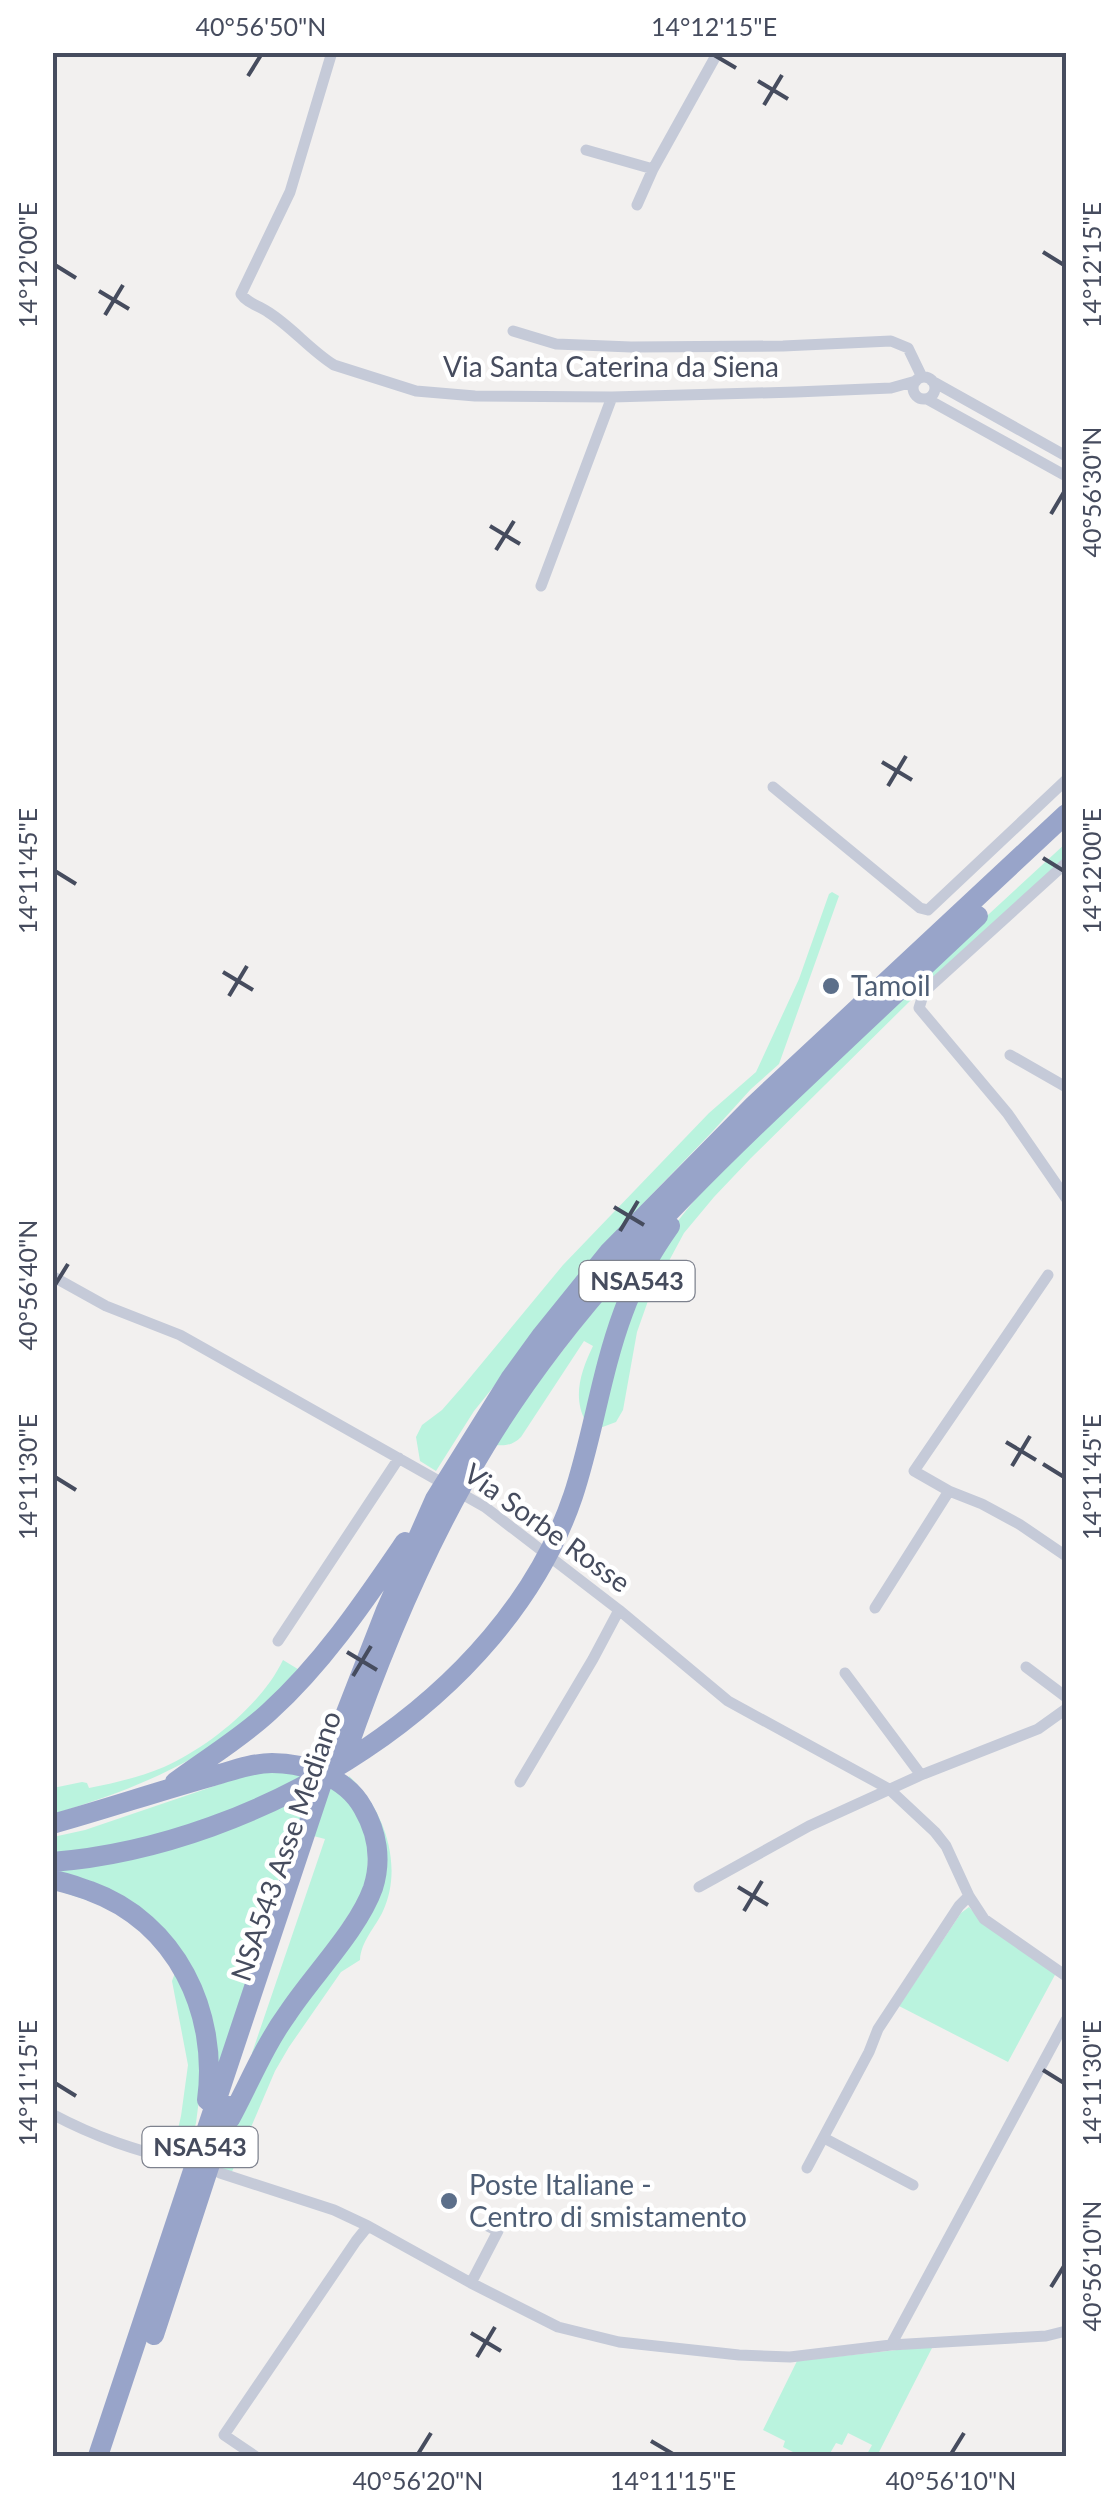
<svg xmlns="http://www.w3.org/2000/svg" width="1119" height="2509" font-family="Lato,sans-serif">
	<rect width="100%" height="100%" fill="#f2f0ef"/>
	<!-- green -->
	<path fill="#baf3de" d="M 1066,843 L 1066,859 L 909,1002 L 751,1158 L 714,1197 L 684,1233 L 649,1298 L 637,1332 L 623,1410 L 616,1422 L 600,1428 L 629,1309 L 677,1222 L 701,1192 L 837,1054 Z
		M 832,892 L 839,896 L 779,1064 L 751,1089 L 712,1132 L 630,1217 L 474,1411 L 436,1471 L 420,1461 L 416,1437 L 422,1425 L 442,1410 L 463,1386 L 563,1265 L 709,1113 L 756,1072 L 799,979 L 829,894 Z
		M 657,1229 L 586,1422 C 572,1397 581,1371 593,1346 L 584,1341 L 521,1437 C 513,1445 506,1446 495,1445 L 501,1430 Z
		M 283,1660 L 301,1671 C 280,1690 260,1712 237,1729 C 183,1770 117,1795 53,1814 L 53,1788 L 82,1782 L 87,1783 L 89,1788 C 115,1783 140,1777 164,1767 C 209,1747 262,1704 283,1660 Z
		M 271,1770 C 289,1771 333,1782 344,1795 C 369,1823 372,1857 364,1892 L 255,2054 L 252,2053 L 325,1839 L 294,1831 L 217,2072 L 190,1997 L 203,2068 L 196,2123 L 185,2158 L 172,2155 L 181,2116 L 188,2065 L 172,1981 L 176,1970 L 159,1946 L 111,1908 L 53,1889 L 53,1837 L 85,1830 L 244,1776 Z
		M 349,1776 C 384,1808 404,1866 383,1911 C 375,1928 361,1941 360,1960 L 341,1972 L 289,2047 L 275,2071 L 231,2174 L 221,2171 L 231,2136 L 264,2062 L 380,1880 L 347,1783 Z
		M 969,1907 L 984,1924 L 1056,1973 L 1008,2062 L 899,2006 L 961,1913 Z
		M 933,2346 L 877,2456 L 866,2456 L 872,2445 L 848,2433 L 842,2445 L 836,2443 L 829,2455 L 823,2452 L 820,2456 L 801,2456 L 783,2447 L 785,2441 L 763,2430 L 797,2361 Z"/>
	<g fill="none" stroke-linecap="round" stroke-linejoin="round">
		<!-- minor -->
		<path stroke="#c5cad8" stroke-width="11" d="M 332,52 L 290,192 L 241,294 C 248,304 258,305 268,312 C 292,327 310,350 334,365 L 416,391 L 475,396 L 612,397 L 796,392 L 891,388 L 916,381
			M 586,150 L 653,169
			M 637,205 L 653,169 L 718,52
			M 513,331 L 556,344 L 631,347 L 783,346 L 891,341 L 908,348 L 922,377
			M913 388a11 11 0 1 1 22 0a11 11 0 1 1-22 0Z
			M 932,381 L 1066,456
			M 927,399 L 1066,476
			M 541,586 L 612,397
			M 773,787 L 920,908 L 928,910 L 1066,780
			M 1066,863 L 924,992 L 919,1008 L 1008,1114 L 1066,1198
			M 1010,1055 L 1066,1087
			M 1048,1275 L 914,1471 L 949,1491 L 982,1504 L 1019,1524 L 1066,1556
			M 52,1276 L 106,1306 L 180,1335 L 485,1507 L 619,1610 L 728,1701 L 889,1789 L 935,1832 L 946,1846 L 969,1896 L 984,1919 L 1066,1976
			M 875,1608 L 949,1491
			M 278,1641 L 399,1458
			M 1026,1667 L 1066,1697
			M 845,1673 L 921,1775
			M 520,1782 L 593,1659 L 619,1610
			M 699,1887 L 809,1826 L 921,1775 L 1038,1729 L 1066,1709
			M 52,2114 C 97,2138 135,2150 183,2162
			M 824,2138 L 913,2185
			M 807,2168 L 869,2052 L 878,2029 L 959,1906 L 969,1896
			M 220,2173 L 334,2210 L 368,2226
			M 471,2283 L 498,2231 L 488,2226
			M 891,2345 L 1066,2020
			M 255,2456 L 224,2435 L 356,2241 L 368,2226 L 471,2283 L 558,2327 L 619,2342 L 739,2355 L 790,2357 L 891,2345 L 1046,2336 L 1066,2331"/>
		<!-- trunk -->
		<path stroke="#98a4c9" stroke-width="20" d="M 345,1756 C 382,1649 426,1543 485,1446 C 565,1314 674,1203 785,1098 C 849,1037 913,977 978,916
			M 175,1782 C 206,1759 241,1738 269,1712 C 323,1663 364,1602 405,1542
			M 52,1824 C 106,1809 159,1791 213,1776 C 231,1771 252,1763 272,1763 C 305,1763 346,1777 363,1808 C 377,1832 382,1860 373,1888 C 358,1930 313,1975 288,2013 C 264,2046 249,2084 230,2119
			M 52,1862 C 259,1846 504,1700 573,1496 C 593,1436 601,1372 623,1313 C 634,1282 651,1253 670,1226
			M 52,1880 C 66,1882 78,1887 90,1891 C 176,1922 219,2012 207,2100
			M 154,2335 L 229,2106
			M 98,2456 L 342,1723 L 386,1610 L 435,1499 L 510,1379 L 542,1335 L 609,1252 L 754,1105 L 1066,814"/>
	</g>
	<!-- ticks -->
	<path fill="none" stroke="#464c5e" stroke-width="4" d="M 714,55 L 736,68M 248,76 L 261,55M 758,81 L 788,99M 764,105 L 782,75M 1043,252 L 1064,265M 55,265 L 76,278M 99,291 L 129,309M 105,315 L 123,285M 1051,514 L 1064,492M 490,526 L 520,544M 496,550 L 514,521M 882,762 L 912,780M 888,786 L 906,756M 1043,858 L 1064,871M 55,871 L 76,884M 223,972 L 253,990M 229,996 L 247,966M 614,1207 L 644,1225M 620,1231 L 638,1201M 55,1285 L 68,1264M 1006,1442 L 1036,1460M 1043,1464 L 1064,1477M 1012,1466 L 1030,1436M 55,1477 L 76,1490M 347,1652 L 377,1670M 353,1676 L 371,1646M 738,1887 L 768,1905M 744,1911 L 762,1881M 1043,2070 L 1064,2083M 55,2083 L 76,2096M 1051,2287 L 1064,2266M 471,2333 L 501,2351M 477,2357 L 495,2327M 651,2441 L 673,2454M 418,2454 L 431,2433M 951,2454 L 964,2433"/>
	<!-- markers -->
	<g fill="#5c6f8a" stroke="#fff" stroke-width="4">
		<circle cx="831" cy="986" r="10"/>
		<circle cx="449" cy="2201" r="10"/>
	</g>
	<g text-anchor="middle" stroke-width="9" stroke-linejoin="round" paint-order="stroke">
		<!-- shield labels -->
		<g fill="#fff" stroke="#7e828e" stroke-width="2.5">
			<rect x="579.5" y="1261" width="115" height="40" rx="8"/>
			<rect x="142.5" y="2127" width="115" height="40" rx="8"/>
		</g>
		<g font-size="25" font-weight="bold" fill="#464c5e">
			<text x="637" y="1290">NSA543</text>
			<text x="200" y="2156">NSA543</text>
		</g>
		<!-- street labels -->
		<g font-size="28" fill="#464c5e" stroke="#fff">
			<text x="611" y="377">Via Santa Caterina da Siena</text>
			<text transform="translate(547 1528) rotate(36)" y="10">Via Sorbe Rosse</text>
			<text transform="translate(286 1846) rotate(-71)" y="10">NSA543 Asse Mediano</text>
		</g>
		<!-- service labels -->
		<g font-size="28" fill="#4e5e75" stroke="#fff" text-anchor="start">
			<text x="851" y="996">Tamoil</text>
			<text x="469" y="2195">Poste Italiane -<tspan x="469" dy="32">Centro di smistamento</tspan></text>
		</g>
	</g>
	<!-- border -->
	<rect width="1119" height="2509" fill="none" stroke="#ffffff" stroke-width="110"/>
	<rect x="55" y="55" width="1009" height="2399" fill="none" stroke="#464c5e" stroke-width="4"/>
	<g font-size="25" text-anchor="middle" fill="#464c5e">
		<text x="261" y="36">40°56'50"N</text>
		<text x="714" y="36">14°12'15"E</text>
		<text transform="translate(28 265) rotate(-90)" y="9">14°12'00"E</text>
		<text transform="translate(1092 265) rotate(-90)" y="9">14°12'15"E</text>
		<text transform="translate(1092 492) rotate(-90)" y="9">40°56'30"N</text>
		<text transform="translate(28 871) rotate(-90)" y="9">14°11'45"E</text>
		<text transform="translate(1092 871) rotate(-90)" y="9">14°12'00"E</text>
		<text transform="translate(28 1285) rotate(-90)" y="9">40°56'40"N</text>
		<text transform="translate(28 1477) rotate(-90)" y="9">14°11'30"E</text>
		<text transform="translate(1092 1477) rotate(-90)" y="9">14°11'45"E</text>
		<text transform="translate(28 2083) rotate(-90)" y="9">14°11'15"E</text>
		<text transform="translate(1092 2083) rotate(-90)" y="9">14°11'30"E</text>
		<text transform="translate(1092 2266) rotate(-90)" y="9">40°56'10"N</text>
		<text x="418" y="2490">40°56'20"N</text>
		<text x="673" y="2490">14°11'15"E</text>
		<text x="951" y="2490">40°56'10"N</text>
	</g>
</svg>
